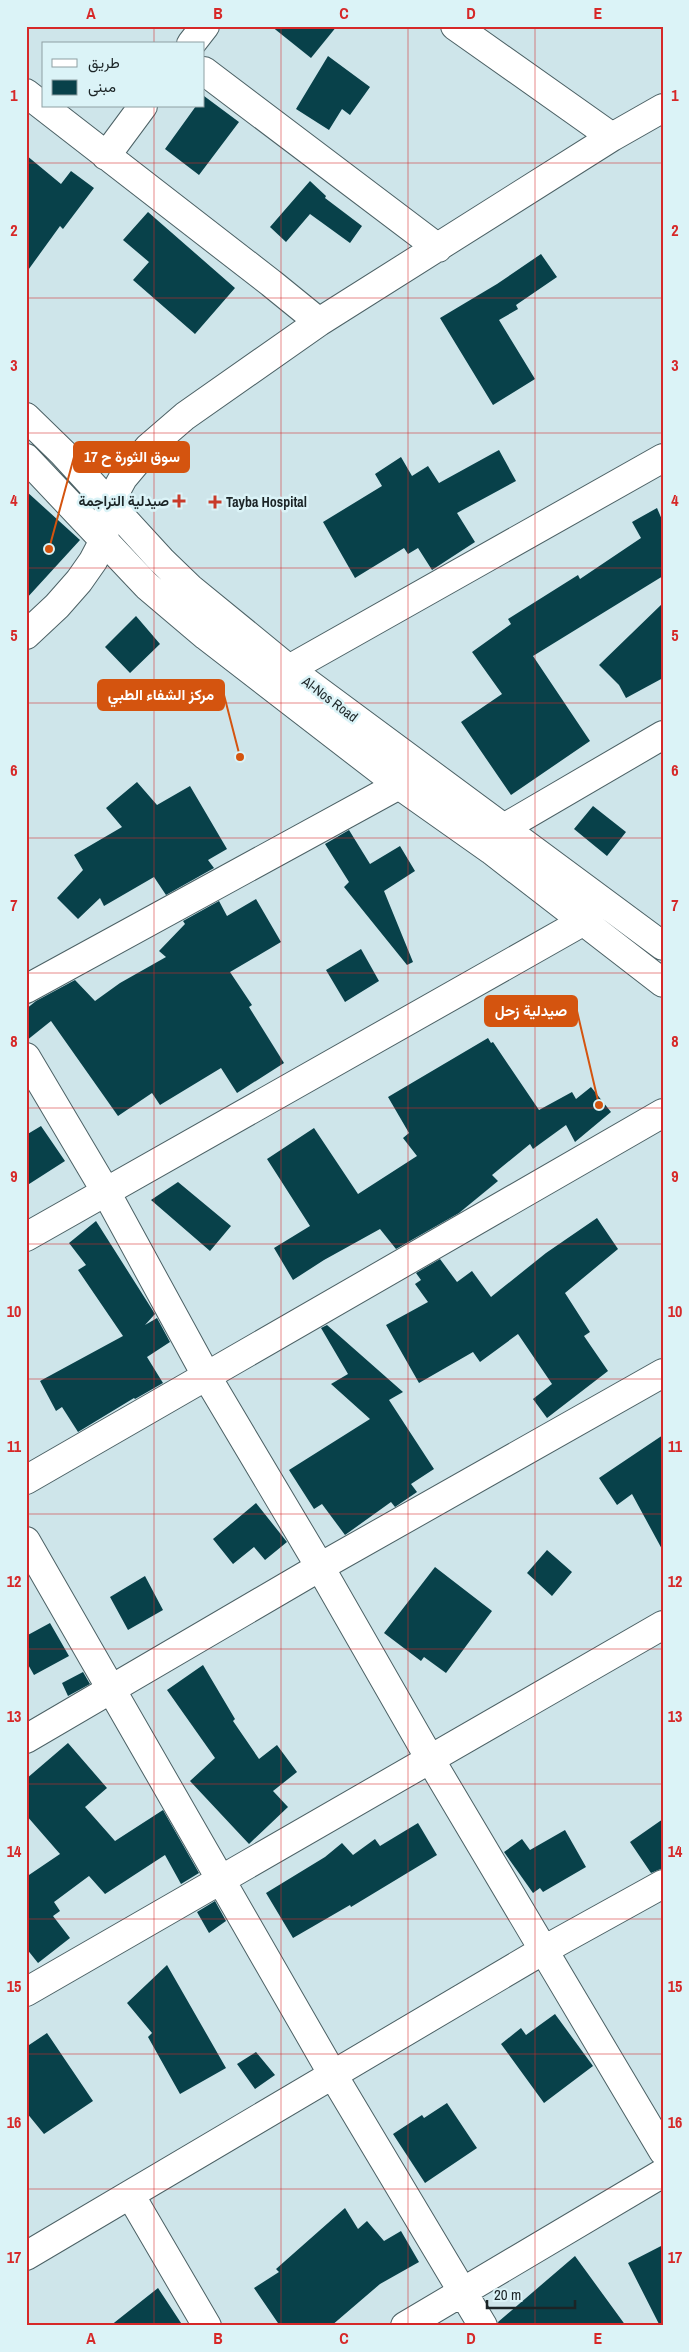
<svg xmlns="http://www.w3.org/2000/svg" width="689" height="2352" font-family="'Archivo Narrow',Vazirmatn,sans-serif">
	<rect width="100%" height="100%" fill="#cee5ea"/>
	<!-- building -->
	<path fill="#08414a" d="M 271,26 L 337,26 L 311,58 Z
		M 328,56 L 370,87 L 350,115 L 342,109 L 329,130 L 296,109 Z
		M 204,96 L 239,122 L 199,175 L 165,149 L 196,106 L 204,106 Z
		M 26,155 L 61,184 L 71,171 L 94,188 L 63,229 L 60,226 L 26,273 Z
		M 310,181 L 326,196 L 325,198 L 362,226 L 350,243 L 310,214 L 286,242 L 270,227 Z
		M 148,212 L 235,288 L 195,334 L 133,280 L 149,262 L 123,240 Z
		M 541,254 L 557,277 L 516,305 L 518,309 L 499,320 L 535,379 L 493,405 L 440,318 L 497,284 Z
		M 499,450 L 516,481 L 457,513 L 475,542 L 432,570 L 418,548 L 408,554 L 404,548 L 355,578 L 323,522 L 382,486 L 375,474 L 401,457 L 412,476 L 428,466 L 439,483 Z
		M 26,491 L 80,540 L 26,599 Z
		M 657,508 L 663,522 L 663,576 L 533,656 L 590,741 L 511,795 L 461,722 L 502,694 L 472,652 L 511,624 L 508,619 L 578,575 L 580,579 L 641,538 L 632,522 Z
		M 663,603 L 663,678 L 626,698 L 619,685 L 599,665 Z
		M 136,616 L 160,644 L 130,673 L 105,647 Z
		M 137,782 L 157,805 L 190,786 L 227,849 L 208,860 L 214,868 L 166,895 L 154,877 L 104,906 L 100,898 L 78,919 L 57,898 L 83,870 L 74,855 L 122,827 L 106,808 Z
		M 593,806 L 626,832 L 607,856 L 574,829 Z
		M 349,830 L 370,864 L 400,846 L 415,871 L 384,891 L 413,962 L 407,965 L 344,887 L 349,882 L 325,844 Z
		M 256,899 L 281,942 L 230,972 L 252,1005 L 249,1007 L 284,1063 L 237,1093 L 221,1068 L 160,1105 L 152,1093 L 118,1116 L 51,1021 L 26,1041 L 26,1009 L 36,1001 L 75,980 L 95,1001 L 120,983 L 166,957 L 159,951 L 185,924 L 183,921 L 219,901 L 227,916 Z
		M 361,949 L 379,981 L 345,1002 L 326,970 Z
		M 488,1038 L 491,1043 L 493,1042 L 539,1110 L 572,1092 L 576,1099 L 591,1087 L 611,1112 L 575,1142 L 566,1125 L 533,1149 L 530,1144 L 492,1175 L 498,1181 L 459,1213 L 396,1249 L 380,1229 L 324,1260 L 293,1280 L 274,1248 L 310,1226 L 267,1159 L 314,1128 L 358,1194 L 417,1156 L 403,1138 L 409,1133 L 388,1097 Z
		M 41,1126 L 65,1161 L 26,1186 L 26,1135 Z
		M 178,1182 L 231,1226 L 210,1251 L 151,1200 Z
		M 597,1218 L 618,1249 L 565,1293 L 590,1332 L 584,1336 L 608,1371 L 547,1418 L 533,1399 L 552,1384 L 518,1334 L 480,1362 L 473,1352 L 419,1383 L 386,1325 L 428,1302 L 415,1284 L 421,1280 L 416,1273 L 440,1259 L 457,1282 L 472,1271 L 491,1297 L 546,1253 Z
		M 96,1221 L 155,1314 L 145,1325 L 157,1318 L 170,1342 L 147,1357 L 163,1383 L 135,1399 L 134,1398 L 78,1432 L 62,1407 L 56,1411 L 40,1381 L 123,1336 L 78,1270 L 86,1265 L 69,1243 Z
		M 327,1325 L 403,1392 L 389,1400 L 434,1469 L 411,1484 L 417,1492 L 395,1507 L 391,1502 L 345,1535 L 322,1504 L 314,1509 L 289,1470 L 370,1419 L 331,1384 L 348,1374 L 321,1328 Z
		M 663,1435 L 663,1551 L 632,1494 L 617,1505 L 599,1478 Z
		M 256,1503 L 287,1542 L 265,1560 L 254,1547 L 233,1564 L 213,1539 Z
		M 547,1550 L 572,1572 L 552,1596 L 527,1573 Z
		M 435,1567 L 492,1611 L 446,1673 L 424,1657 L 421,1661 L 384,1633 Z
		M 145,1576 L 163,1610 L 128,1630 L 110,1597 Z
		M 50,1623 L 69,1656 L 34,1675 L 26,1661 L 26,1636 Z
		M 203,1665 L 235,1719 L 233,1721 L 259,1759 L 277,1745 L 297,1772 L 273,1791 L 288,1807 L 249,1844 L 190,1781 L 215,1758 L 167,1690 Z
		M 83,1672 L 90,1684 L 68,1696 L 62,1683 Z
		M 68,1743 L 107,1788 L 85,1807 L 115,1841 L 163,1810 L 199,1873 L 181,1884 L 165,1855 L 105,1894 L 89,1876 L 54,1902 L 60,1911 L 53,1916 L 70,1938 L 38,1963 L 26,1948 L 26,1877 L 60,1854 L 26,1815 L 26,1779 Z
		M 663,1819 L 663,1868 L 651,1873 L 630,1842 Z
		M 418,1823 L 437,1855 L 351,1907 L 350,1905 L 293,1938 L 266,1893 L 325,1857 L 342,1843 L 353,1855 L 375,1839 L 380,1846 Z
		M 565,1830 L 586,1867 L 543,1892 L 540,1888 L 533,1893 L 504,1852 L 522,1839 L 530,1850 Z
		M 215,1901 L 226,1921 L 209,1933 L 197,1912 Z
		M 167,1965 L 226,2068 L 180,2094 L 148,2037 L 152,2033 L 127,2003 Z
		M 555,2014 L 593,2066 L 544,2103 L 501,2044 L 521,2028 L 526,2035 Z
		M 47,2033 L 93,2101 L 44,2134 L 26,2112 L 26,2047 Z
		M 256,2052 L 275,2075 L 255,2089 L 237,2064 Z
		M 447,2103 L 477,2148 L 425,2183 L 393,2134 L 422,2115 L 424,2118 Z
		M 345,2208 L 358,2229 L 367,2221 L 384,2241 L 401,2231 L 419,2262 L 380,2284 L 331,2326 L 280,2326 L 254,2288 L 279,2272 L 276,2269 Z
		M 663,2245 L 663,2326 L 660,2326 L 628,2263 Z
		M 575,2256 L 626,2326 L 499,2326 L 498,2322 Z
		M 158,2288 L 183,2326 L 110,2326 Z"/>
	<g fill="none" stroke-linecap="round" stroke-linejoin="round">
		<defs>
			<path id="minor" d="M 455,26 L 612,137
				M 191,44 L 205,26
				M 204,71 L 438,248
				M 26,93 L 271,283 L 319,322
				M 106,156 L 143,106
				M 26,635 L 57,606 L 79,581 L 93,561 L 103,542 L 110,502 L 123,478 L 149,447 L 185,416 L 319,322 L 612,137 L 663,108
				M 289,669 L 663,458
				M 502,829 L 663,735
				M 26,989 L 399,785
				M 26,1057 L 106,1192 L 207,1377 L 320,1567 L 430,1759 L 663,2151
				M 26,1237 L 584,921
				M 26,1480 L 663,1113
				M 26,1541 L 333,2075 L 483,2326
				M 26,1739 L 320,1567 L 663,1373
				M 26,1992 L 663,1625
				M 131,2196 L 207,2326
				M 26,2256 L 542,1951 L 663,1884
				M 405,2326 L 663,2173"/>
			<path id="major" d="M 26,417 L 63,453 L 161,560 L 190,588 L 289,669 L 663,946
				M 26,458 L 147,586 L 206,636 L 399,785 L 491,850 L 663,983"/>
		</defs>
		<!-- minor casing -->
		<use href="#minor" stroke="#4c6165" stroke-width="30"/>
		<!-- major casing -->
		<use href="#major" stroke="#4c6165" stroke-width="30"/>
		<!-- minor -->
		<use href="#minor" stroke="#fff" stroke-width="28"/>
		<!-- major -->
		<use href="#major" stroke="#fff" stroke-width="28"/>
	</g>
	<!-- grid -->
	<path fill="none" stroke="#d62828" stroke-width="1" stroke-opacity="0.55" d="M 154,26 L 154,44M 281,26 L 281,2326M 408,26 L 408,2326M 535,26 L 535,2326M 154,106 L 154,2326M 26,163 L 663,163M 26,298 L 663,298M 26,433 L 663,433M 26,568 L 663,568M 26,703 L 663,703M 26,838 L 663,838M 26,973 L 663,973M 26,1108 L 663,1108M 26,1244 L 663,1244M 26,1379 L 663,1379M 26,1514 L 663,1514M 26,1649 L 663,1649M 26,1784 L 663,1784M 26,1919 L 663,1919M 26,2054 L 663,2054M 26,2189 L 663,2189"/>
	<!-- markers -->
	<g fill="#c83b2a" stroke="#dbf3f7" stroke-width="2">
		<path d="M176.5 493.5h5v5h5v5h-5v5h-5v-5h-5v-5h5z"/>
		<path d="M212.5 494.5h5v5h5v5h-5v5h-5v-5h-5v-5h5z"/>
	</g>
	<g text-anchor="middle" stroke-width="5" stroke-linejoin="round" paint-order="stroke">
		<!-- poi labels -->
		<g font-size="14" font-weight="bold" fill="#1b2426" stroke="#dbf3f7" text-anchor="end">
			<text x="169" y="506">صيدلية التراجمة</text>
			<text x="226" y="507" text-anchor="start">Tayba Hospital</text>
		</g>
		<!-- street labels -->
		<g font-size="14" fill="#1b2426" stroke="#dbf3f7">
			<text transform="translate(330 699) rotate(37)" y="5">Al-Nos Road</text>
		</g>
	</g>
	<!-- callouts -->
	<path fill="none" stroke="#d4540f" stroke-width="2" d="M49 549L74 457M240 757L224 695M599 1105L577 1011"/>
	<g fill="#d4540f" stroke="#dbf3f7" stroke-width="2">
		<circle cx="49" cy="549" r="5"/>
		<circle cx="240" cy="757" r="5"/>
		<circle cx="599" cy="1105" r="5"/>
	</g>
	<g fill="#d4540f" stroke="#d4540f" stroke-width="2">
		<rect x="74" y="442" width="115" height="30" rx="5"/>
		<rect x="98" y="680" width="126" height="30" rx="5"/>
		<rect x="485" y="996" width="92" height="30" rx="5"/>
	</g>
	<g font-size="15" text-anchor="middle" font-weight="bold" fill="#fff">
		<text x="132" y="462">سوق الثورة ح 17</text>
		<text x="161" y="700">مركز الشفاء الطبي</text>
		<text x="531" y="1016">صيدلية زحل</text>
	</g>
	<!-- border -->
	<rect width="689" height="2352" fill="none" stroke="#dbf3f7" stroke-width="55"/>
	<!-- legend -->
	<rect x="42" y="42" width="162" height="65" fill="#dbf3f7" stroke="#8ea0a3"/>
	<rect x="52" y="59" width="25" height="8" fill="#ffffff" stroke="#8ea0a3"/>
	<text x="88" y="68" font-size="15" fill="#1b2426">طريق</text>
	<rect x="52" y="80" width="25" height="15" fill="#08414a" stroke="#8ea0a3"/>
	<text x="88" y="92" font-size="15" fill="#1b2426">مبنى</text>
	<!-- scale -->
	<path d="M487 2300v8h88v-8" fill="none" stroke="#1b2426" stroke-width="2.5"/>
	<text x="494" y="2300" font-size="15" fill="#1b2426" stroke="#dbf3f7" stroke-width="4" paint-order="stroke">20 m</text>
	<rect x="28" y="28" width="634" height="2296" fill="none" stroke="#d62828" stroke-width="2"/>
	<g font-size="16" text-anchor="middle" font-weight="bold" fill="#d62828">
		<text x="91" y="19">A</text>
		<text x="218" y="19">B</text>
		<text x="344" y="19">C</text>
		<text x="471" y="19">D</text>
		<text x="598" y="19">E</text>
		<text x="14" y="101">1</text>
		<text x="675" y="101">1</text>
		<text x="14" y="236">2</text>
		<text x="675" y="236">2</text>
		<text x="14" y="371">3</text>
		<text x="675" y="371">3</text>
		<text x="14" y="506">4</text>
		<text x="675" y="506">4</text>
		<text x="14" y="641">5</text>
		<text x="675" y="641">5</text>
		<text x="14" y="776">6</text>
		<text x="675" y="776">6</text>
		<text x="14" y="911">7</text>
		<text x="675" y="911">7</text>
		<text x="14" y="1047">8</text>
		<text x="675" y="1047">8</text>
		<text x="14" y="1182">9</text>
		<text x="675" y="1182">9</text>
		<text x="14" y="1317">10</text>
		<text x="675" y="1317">10</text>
		<text x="14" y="1452">11</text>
		<text x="675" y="1452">11</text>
		<text x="14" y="1587">12</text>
		<text x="675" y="1587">12</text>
		<text x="14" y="1722">13</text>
		<text x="675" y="1722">13</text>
		<text x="14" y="1857">14</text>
		<text x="675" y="1857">14</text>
		<text x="14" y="1992">15</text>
		<text x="675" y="1992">15</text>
		<text x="14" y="2128">16</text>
		<text x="675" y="2128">16</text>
		<text x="14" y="2263">17</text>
		<text x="675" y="2263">17</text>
		<text x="91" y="2344">A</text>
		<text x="218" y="2344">B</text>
		<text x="344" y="2344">C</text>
		<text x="471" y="2344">D</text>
		<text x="598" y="2344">E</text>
	</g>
</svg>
